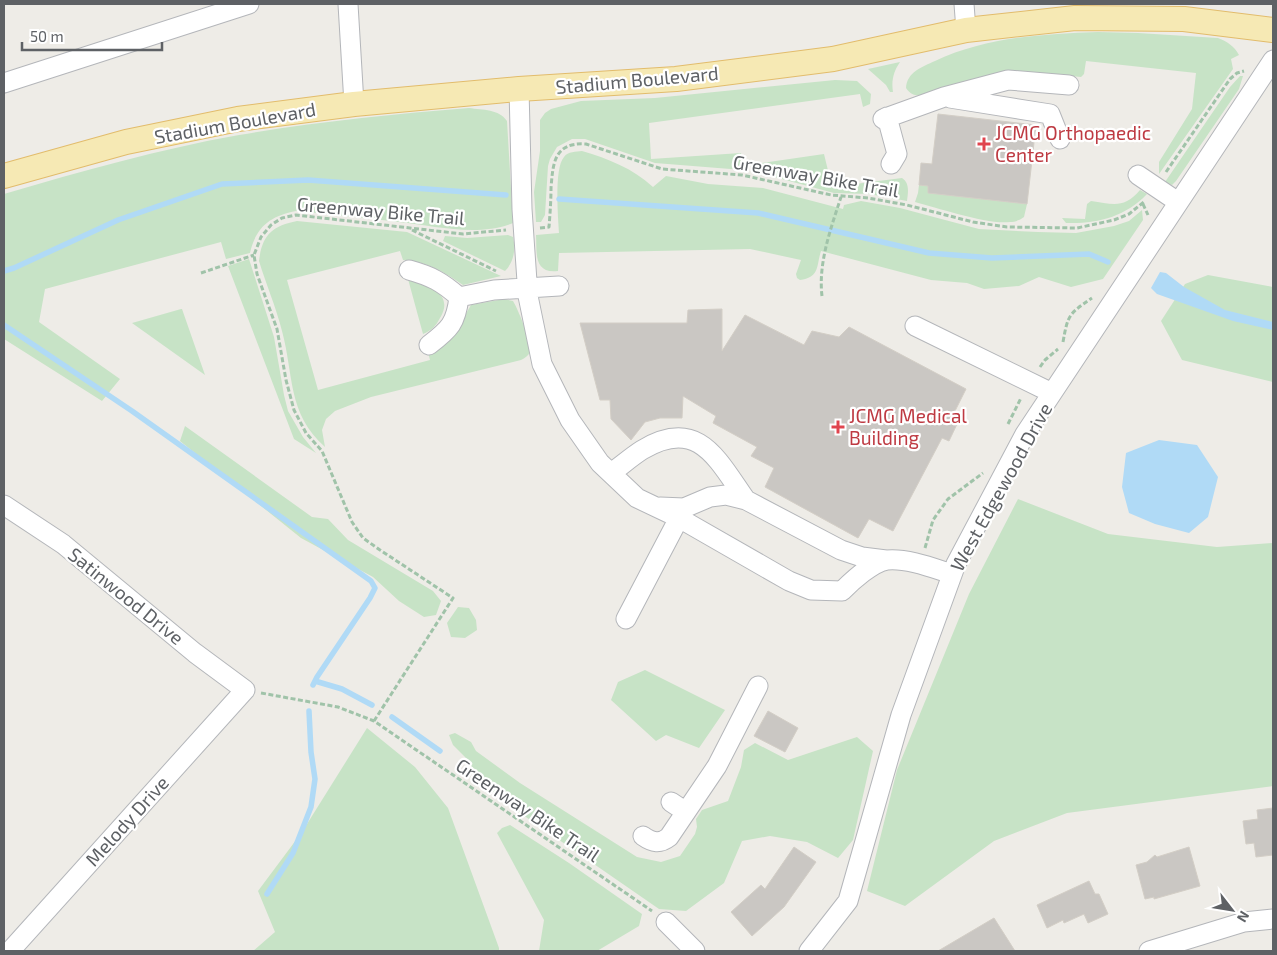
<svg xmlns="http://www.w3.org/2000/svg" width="1277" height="955" font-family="'Exo 2',sans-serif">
	<rect width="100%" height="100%" fill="#eeece7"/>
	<!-- green -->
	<path fill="#c7e3c6" d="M 1098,32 L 1138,33 L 1218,38 C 1228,42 1234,46 1239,55 L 1231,59 L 1233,69 L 1159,174 L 1159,162 L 1192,109 L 1196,73 L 1086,61 L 1084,74 L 1081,77 L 1007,70 L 923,95 C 915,96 911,95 906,88 C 907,72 922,67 935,61 C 986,37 1043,34 1098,32 Z
		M 900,62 C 894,71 891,80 893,92 L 890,92 L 886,85 L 868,69 Z
		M 1240,76 L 1243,76 L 1239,89 L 1176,181 L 1172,185 L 1165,182 L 1230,87 Z
		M 835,80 L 857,81 L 871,94 L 870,104 L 863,107 L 860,94 L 649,123 L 651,159 L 741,153 L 743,170 L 655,163 L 585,139 L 572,139 L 557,147 L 550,159 L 548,166 L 545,215 L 541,222 L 536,222 L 534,192 L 540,151 L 540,120 L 545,113 L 551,109 L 581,101 L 655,98 Z
		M 469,108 C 483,110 499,109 507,121 L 513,223 C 478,237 435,226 399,222 C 365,218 330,214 296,211 C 270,216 256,227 250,253 L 226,259 L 221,242 L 45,289 L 39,322 L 120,379 L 102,401 L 4,339 L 4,194 C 82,171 160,149 239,135 C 315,122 393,114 469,108 Z
		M 582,151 C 609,159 632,168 653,187 L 666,176 L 708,184 L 763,188 L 843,209 L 844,205 L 861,201 L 900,208 L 979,229 L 1038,232 L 1076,233 L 1114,226 L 1129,221 L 1142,210 L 1143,220 L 1103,279 L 1071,287 L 1039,277 L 1019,286 L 984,289 L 967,283 L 931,280 L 821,251 C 816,267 820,277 800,280 L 797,278 L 796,274 L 801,260 L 750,249 L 559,253 L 558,271 C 533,274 537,252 536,235 L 559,233 C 558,217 554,168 564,157 C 568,151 576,152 582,151 Z
		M 824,154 L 832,187 L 902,178 C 910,183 908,193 907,201 L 869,194 L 834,193 L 755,172 L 755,170 L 761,167 L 762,163 Z
		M 919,185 L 928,186 L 928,193 L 1027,204 L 1024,217 C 1020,220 1015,222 1010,222 C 988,225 938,208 915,202 L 918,193 Z
		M 1140,190 L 1147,194 C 1125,217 1097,224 1066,223 L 1062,218 L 1085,219 L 1087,204 L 1091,201 C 1113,204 1124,209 1140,190 Z
		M 297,221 L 407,232 L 501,276 L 463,285 C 446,273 424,260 403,260 L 400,251 L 287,280 L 318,390 L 430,360 L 428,352 L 461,322 L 471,305 L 504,299 L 513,301 C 518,309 532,343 530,352 C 528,356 525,358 521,360 L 371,397 L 335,411 L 326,419 L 322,430 L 325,447 C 287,413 294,375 282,331 C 276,307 266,284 259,261 C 262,235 272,226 297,221 Z
		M 508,235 L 513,237 C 516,249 514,262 505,271 L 443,241 L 445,236 L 467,238 Z
		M 249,259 L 274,337 L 284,395 L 288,411 L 303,437 L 316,453 L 294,439 L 228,266 Z
		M 1208,275 L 1273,287 L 1273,382 L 1182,360 L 1161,321 L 1185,284 Z
		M 414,278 C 431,287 454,295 440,318 C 436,326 431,331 423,334 L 408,279 Z
		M 181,309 L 182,309 L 205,375 L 132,323 Z
		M 185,426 L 312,517 L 328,519 L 348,540 L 433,591 L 441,601 L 436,615 L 424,617 L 399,601 L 373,577 L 301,538 L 180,441 Z
		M 1018,499 L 1108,534 L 1217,547 L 1273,543 L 1273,786 L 1067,813 L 994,841 L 905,906 L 867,891 L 897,770 L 969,594 Z
		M 458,607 L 469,608 L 476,620 L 477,630 L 465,638 L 451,637 L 447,623 Z
		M 645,670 L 725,710 L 699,748 L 666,735 L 656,741 L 611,700 L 618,682 Z
		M 367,728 L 415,767 L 448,808 L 499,948 L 499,951 L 253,951 L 275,932 L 258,891 L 302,832 Z
		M 455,733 L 471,742 L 476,751 L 520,783 L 637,857 L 661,862 L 680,856 L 695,834 L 697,827 L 696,819 L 702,810 L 728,801 L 741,767 L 744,750 L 755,743 L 788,760 L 857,737 L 873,751 L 853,840 L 838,858 L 807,842 L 770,836 L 742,841 L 724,883 L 686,911 L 659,909 L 510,806 L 478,780 L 469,761 L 453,745 L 449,735 Z
		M 510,825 L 569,863 L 642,914 L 639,926 L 597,951 L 539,951 L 544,920 L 497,833 L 502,828 Z"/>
	<!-- water -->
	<path fill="#b0daf6" d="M 1160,272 L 1166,273 L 1184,287 L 1225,310 L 1273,322 L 1273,330 L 1233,321 L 1157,294 L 1151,288 Z
		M 1159,440 L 1197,445 L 1218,477 L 1208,517 L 1189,533 L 1155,524 L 1129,513 L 1122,487 L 1126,453 Z"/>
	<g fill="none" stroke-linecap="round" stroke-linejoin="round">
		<!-- stream -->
		<path stroke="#b0daf6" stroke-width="5.5" d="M 559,199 L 758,213 L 929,253 L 992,258 L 1089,254 L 1108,262
			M 4,271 L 14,268 L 118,220 L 222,184 L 308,180 L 506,195
			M 4,325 L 132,411 L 371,581 L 375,588 L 370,598 L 317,677 L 313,685
			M 315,681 L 342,689 L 372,705
			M 392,717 L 440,751
			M 267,894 L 293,853 L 311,807 L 315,779 L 311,752 L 309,711"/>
	</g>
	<!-- building -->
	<path fill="#cac7c3" stroke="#d3cec6" d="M 938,114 L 1036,125 L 1027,204 L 928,193 L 928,186 L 919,185 L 921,163 L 932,164 Z
		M 722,309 L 722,351 L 745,315 L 804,345 L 812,331 L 839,337 L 849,327 L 966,389 L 951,419 L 958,422 L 949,441 L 942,438 L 893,531 L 869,519 L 858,538 L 765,487 L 774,468 L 751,456 L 757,447 L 713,423 L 716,416 L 683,396 L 682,418 L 660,418 L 645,422 L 631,440 L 611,419 L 610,400 L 600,400 L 580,323 L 687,323 L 688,310 Z
		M 768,711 L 798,728 L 785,752 L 754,736 Z
		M 1273,808 L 1273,855 L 1256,857 L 1254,843 L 1246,844 L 1243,821 L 1258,819 L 1257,810 Z
		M 794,847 L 816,862 L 784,907 L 752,936 L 731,912 L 761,885 L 765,889 Z
		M 1189,847 L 1200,886 L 1154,899 L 1154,897 L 1145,899 L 1136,865 L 1147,862 L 1155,855 L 1157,857 Z
		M 1089,881 L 1095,894 L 1099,894 L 1108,914 L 1088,923 L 1084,914 L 1064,923 L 1063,920 L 1047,928 L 1037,905 Z
		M 994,918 L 1015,951 L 938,951 Z"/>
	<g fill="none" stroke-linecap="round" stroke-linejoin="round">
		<defs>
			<path id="minor" d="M 348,4 L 354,104
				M 964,4 L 966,30
				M 4,83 L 249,4
				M 519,89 L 522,209 L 528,296 L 542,364 L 570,420 L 600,463 L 637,498 L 679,518 L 789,581 L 811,590 L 842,591 C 852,581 873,562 887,560 C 907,558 933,568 952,574
				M 950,98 L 1050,114 L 1060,139
				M 887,117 L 897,154 L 891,164
				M 883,119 L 944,97 L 1008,80 L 1069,85
				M 1138,175 L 1178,202
				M 409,270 C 431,276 442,282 459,297 C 456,323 450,329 429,345
				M 459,297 L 494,290 L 559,286
				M 915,326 L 1052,393
				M 611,473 C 621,466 631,457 642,450 C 698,416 717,459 746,500
				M 4,505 L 63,544 L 195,653 L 245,690 L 10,951
				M 660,507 L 684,508 L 710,497 L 726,495 L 746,500 L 841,550 L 862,557 L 886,560
				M 626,619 L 679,518
				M 671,802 L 686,812
				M 643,836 C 653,843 660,844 669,837 L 717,766 L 758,686
				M 666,922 L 695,951
				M 809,951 L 848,901 L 901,715 L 956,564 L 1025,434 L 1273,60
				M 1149,951 L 1244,922 L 1273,919"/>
			<path id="major" d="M 4,176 L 126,142 L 238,119 L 354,104 L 519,89 L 676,79 L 833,59 L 966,30 L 1075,18 L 1184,19 L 1273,30"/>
		</defs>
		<!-- minor casing -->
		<use href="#minor" stroke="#b4b6ba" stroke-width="21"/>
		<!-- major casing -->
		<use href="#major" stroke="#e2bc6c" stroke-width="26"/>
		<!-- path -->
		<path stroke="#a0c3a9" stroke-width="3" stroke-dasharray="5 2.5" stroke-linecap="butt" d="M 1166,172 L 1230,79 L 1237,73 L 1244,71
			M 1143,204 L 1148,215
			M 540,228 L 549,227 C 550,214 551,201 551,188 C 553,163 554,142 586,144 L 662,169 L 742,175 L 831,195 L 868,198 L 907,205 L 973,222 L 1007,227 L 1077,228 L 1114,220 L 1129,214 L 1145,201
			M 412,230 L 496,271
			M 201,273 L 254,255
			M 822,296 C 818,263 831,228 841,197
			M 1063,342 C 1068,314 1069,314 1092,298
			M 1040,367 L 1045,360 L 1058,349
			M 1008,424 L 1021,398
			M 925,548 L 933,520 L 948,499 L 983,473
			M 261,693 L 338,707 L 374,721 L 652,911
			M 374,721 L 453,598 L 380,550 L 363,538 L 352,522 L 322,451 L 306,433 L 294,410 L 286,380 L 277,329 L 257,274 L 254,255 L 261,237 L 271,225 L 282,218 L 296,215 L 463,234 L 506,230"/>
		<!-- minor -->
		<use href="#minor" stroke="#fff" stroke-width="19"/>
		<!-- major -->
		<use href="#major" stroke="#f6e9b4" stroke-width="24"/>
	</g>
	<!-- markers -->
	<g fill="#e0444e" stroke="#fff" stroke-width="2">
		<path d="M981.5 136.5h5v5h5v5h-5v5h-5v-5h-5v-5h5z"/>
		<path d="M835.5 419.5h5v5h5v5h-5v5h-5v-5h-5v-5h5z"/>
	</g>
	<g text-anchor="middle" stroke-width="4.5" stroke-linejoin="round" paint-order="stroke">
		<!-- street labels -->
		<g font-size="19" fill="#5e6165" stroke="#fff">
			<text transform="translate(637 80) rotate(-5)" y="7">Stadium Boulevard</text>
			<text transform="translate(235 123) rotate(-10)" y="7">Stadium Boulevard</text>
			<text transform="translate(816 176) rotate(10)" y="7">Greenway Bike Trail</text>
			<text transform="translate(381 211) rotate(5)" y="7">Greenway Bike Trail</text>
			<text transform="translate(1001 487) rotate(-61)" y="7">West Edgewood Drive</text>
			<text transform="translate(126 596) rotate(39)" y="7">Satinwood Drive</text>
			<text transform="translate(528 810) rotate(34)" y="7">Greenway Bike Trail</text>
			<text transform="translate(127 821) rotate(-48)" y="7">Melody Drive</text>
		</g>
		<!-- health labels -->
		<g font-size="19" fill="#be3a42" stroke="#fff" text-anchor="start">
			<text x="995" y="140">JCMG Orthopaedic<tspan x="995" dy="22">Center</tspan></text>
			<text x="849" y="423">JCMG Medical<tspan x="849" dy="22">Building</tspan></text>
		</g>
	</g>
	<!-- border -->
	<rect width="1277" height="955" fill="none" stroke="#5e6165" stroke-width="10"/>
	<!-- north arrow -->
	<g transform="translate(1232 910) rotate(121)" stroke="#ffffff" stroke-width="4" paint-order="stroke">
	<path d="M0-4L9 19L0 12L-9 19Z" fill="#5e6165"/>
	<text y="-8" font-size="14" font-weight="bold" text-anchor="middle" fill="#5e6165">N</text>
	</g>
	<!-- scale -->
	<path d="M22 42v8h140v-8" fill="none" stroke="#5e6165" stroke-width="2.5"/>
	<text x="30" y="42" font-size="15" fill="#5e6165" stroke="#ffffff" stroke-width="4" paint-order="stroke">50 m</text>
</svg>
